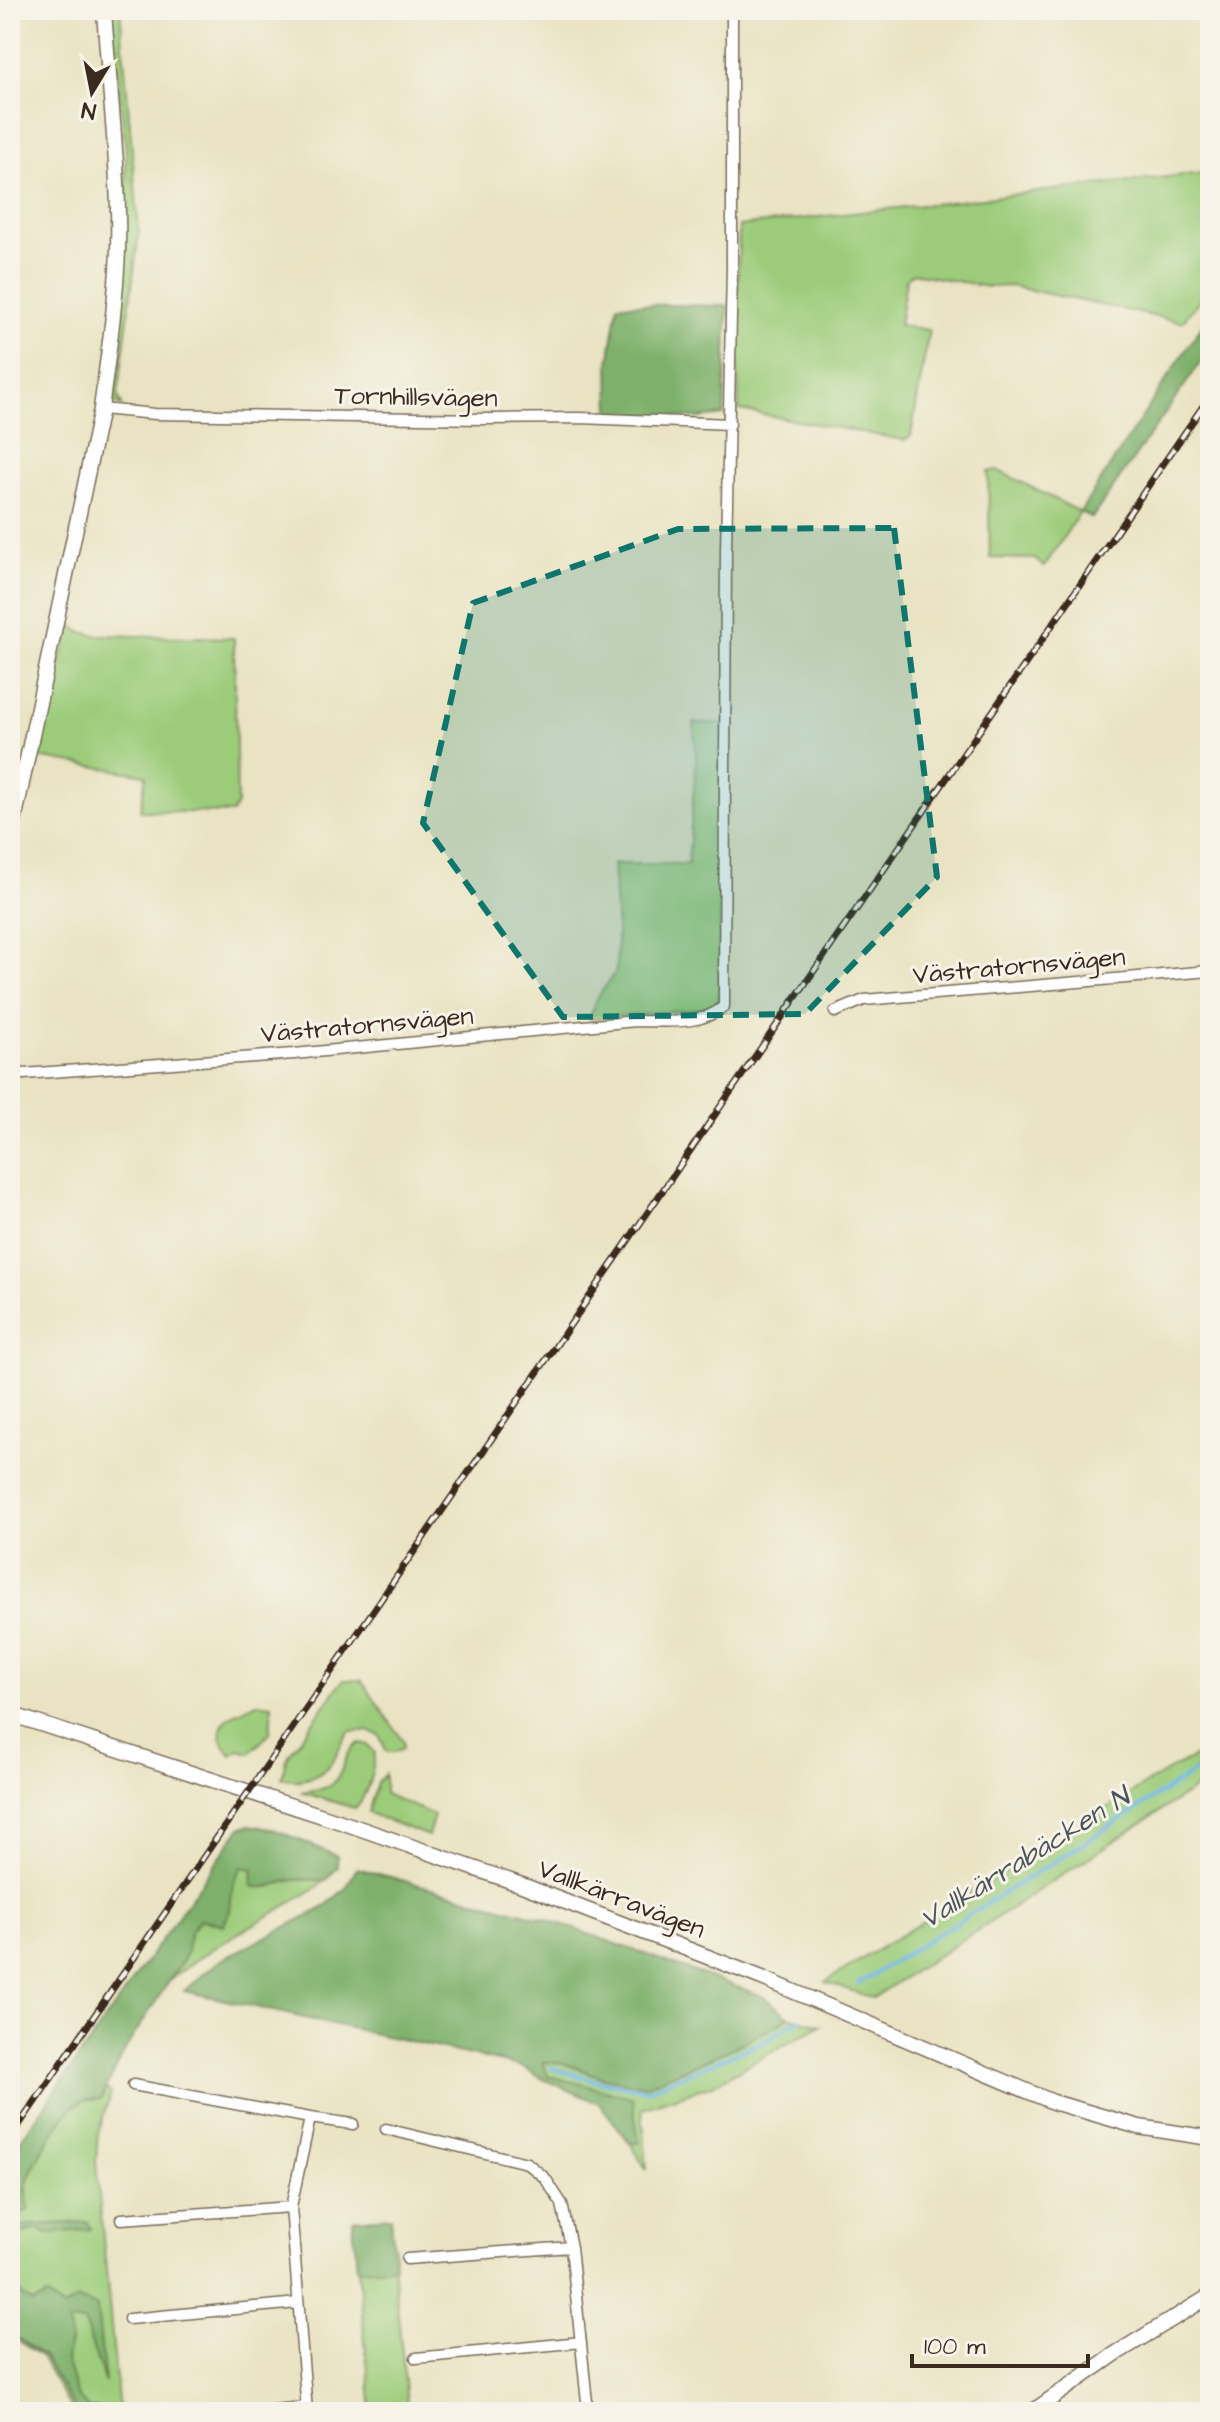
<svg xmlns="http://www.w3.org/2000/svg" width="1220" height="2422" font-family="'Architects Daughter',sans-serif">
	<rect width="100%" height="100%" fill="#f7f3e8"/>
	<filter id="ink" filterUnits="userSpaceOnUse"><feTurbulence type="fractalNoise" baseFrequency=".0125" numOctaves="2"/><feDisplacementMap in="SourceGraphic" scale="16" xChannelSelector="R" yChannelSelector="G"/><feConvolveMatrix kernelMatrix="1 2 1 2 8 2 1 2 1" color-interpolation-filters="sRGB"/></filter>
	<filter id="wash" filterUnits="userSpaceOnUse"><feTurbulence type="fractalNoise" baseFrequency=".006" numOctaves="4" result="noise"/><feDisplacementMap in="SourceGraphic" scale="32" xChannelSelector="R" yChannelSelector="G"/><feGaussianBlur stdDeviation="1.8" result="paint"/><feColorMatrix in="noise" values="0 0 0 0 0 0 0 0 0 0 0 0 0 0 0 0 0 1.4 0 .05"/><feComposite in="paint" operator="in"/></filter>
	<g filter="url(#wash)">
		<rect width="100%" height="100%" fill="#e9e3c3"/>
		<!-- green -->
		<path fill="#9ccc7a" stroke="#6c7b4c" stroke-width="2" d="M 111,10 L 120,10 L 139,233 L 119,386 L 118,395 L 122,406 L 118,405 L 112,397 L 112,391 L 124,264 L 126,153 Z
			M 1210,172 L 1210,287 L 1182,322 L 1010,286 L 988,287 L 913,273 L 906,279 L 899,325 L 929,330 L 911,436 L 904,440 L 739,410 L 737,344 L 739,226 Z
			M 997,470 L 1080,512 L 1044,567 L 1035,559 L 990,558 L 988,472 Z
			M 70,624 L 81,632 L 95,635 L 234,638 L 237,805 L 232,813 L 140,811 L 146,775 L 37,757 Z
			M 694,723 L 722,724 L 719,1001 L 709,1008 L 590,1019 L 596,1000 L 616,971 L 617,932 L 613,864 L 688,864 L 696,759 Z
			M 343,1680 L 361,1680 L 403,1741 L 403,1748 L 395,1752 L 387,1752 L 379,1735 L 368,1731 L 350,1731 C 342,1740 340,1749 334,1759 C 323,1777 301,1784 282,1778 L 286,1759 Z
			M 257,1703 L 272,1705 L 270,1733 L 250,1753 L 239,1750 L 231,1755 C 206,1725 230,1716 257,1703 Z
			M 360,1743 L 368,1745 L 375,1753 C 373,1770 368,1795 355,1808 L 301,1792 C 312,1790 326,1790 334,1782 C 346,1770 343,1751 360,1743 Z
			M 1210,1749 L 1210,1783 L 1199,1786 L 873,1998 L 825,1982 L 1170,1769 Z
			M 385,1774 L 385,1794 L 434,1815 L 428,1836 L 368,1813 L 377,1783 Z
			M 242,1867 L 254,1868 L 252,1886 C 269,1889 269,1886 285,1882 C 298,1878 312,1880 325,1881 C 275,1917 214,1940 168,1982 L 186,1955 L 190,1932 L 200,1919 L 212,1923 L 230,1912 L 233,1880 Z
			M 788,2016 L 821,2025 L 712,2085 L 642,2108 L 647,2170 L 630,2143 L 639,2142 L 579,2084 L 548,2076 L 542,2062 L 563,2063 L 604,2078 L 781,2023 Z
			M 83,2067 L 111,2093 L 98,2132 L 96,2161 L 119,2412 L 73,2412 L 41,2357 L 10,2335 L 10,2172 Z
			M 391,2217 L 394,2274 L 408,2412 L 372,2412 L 353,2220 Z"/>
		<!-- forest -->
		<path fill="#7db06a" stroke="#5c6d44" stroke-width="2" d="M 618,304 L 728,306 L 724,415 L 700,418 L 610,413 L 609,363 Z
			M 1210,313 L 1210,349 L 1092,518 L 1080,512 Z
			M 250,1825 L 276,1830 L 337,1856 L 338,1867 L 325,1881 C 312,1880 298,1878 284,1882 C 269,1886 269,1889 252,1886 L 253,1869 L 242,1867 C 227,1888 235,1903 224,1925 L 200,1919 L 190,1932 L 186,1955 L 127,2046 L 101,2099 C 92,2100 84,2099 76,2105 C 63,2114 27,2172 26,2188 C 26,2194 28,2202 29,2208 L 20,2216 L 10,2219 L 10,2155 L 241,1827 Z
			M 357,1868 L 549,1920 L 765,1997 L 788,2016 L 781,2023 L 729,2050 L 645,2086 L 604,2078 L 563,2063 L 543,2062 L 548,2076 L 632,2097 L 639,2143 L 630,2143 L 599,2103 L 545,2080 L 520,2066 L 184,1991 L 219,1961 L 323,1908 L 346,1888 Z
			M 391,2217 L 395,2267 L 357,2269 L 353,2220 Z
			M 88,2222 L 91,2229 L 46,2234 L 39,2229 L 12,2235 L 10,2240 L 10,2232 L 15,2226 Z
			M 10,2286 L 33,2303 L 47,2296 L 63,2308 L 77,2299 L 97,2307 L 105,2383 L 84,2322 L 69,2322 L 70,2342 L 66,2359 L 76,2393 L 87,2408 L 104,2408 L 104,2412 L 78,2412 L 75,2409 L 44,2357 L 10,2332 Z"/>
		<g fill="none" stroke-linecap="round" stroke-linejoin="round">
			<!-- stream -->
			<path stroke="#6cb5e4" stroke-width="4" d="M 858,1984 L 1076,1848 L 1203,1766 L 1210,1765
				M 551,2068 L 602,2082 L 648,2090 L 765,2041 L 800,2019"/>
		</g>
	</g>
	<g filter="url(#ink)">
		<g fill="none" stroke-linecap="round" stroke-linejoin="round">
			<defs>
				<path id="street" d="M 101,409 L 155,414 L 483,419 L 580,418 L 730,424
					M 835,1012 L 864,1000 L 1210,971
					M 10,1075 L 294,1054 L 636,1021 C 664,1021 703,1026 724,1006 L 726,550 L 732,269 L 732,10
					M 133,2085 L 310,2118 L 291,2207 L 307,2412
					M 310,2118 L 353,2124
					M 386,2129 L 527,2163 L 545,2178 L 562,2204 L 571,2247 L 588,2412
					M 121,2219 L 291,2207
					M 407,2259 L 571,2247
					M 129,2319 L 298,2303
					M 416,2358 L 581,2342
					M 247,2412 L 306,2407"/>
				<path id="secondary" d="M 10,840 L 101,409 C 108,356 116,303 118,250 C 120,170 109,90 104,10
					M 10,1714 L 347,1824 L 522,1885 L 762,1978 L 1053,2102 L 1139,2127 L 1210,2138
					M 1032,2412 L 1115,2354 L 1210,2296"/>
			</defs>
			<!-- street casing -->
			<use href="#street" stroke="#786b58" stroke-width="13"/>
			<!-- secondary casing -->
			<use href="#secondary" stroke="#786b58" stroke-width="17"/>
			<!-- street -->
			<use href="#street" stroke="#fff" stroke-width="10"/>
			<!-- secondary -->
			<use href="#secondary" stroke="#fff" stroke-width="14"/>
			<defs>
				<path id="rail" d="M 10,2138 L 1210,396"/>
			</defs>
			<!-- rail casing -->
			<use href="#rail" stroke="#3b2a1e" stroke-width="7"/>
			<!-- rail -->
			<use href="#rail" stroke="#f7f3e8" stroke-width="4" stroke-dasharray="12" stroke-linecap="butt"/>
		</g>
	</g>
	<!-- marked area -->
	<path fill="#0f766e" fill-opacity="0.2" stroke="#0f766e" stroke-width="6" stroke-dasharray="16 10" stroke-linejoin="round" d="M 894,528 L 937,877 L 805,1014 L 563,1017 L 423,823 L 473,603 L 678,529 Z"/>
	<g text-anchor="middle" stroke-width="6" stroke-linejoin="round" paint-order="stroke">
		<!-- street labels -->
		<g font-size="26" fill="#3b2a1e" stroke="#f7f3e8">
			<text transform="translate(416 396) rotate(1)" y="9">Tornhillsvägen</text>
			<text transform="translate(1019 965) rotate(-5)" y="9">Västratornsvägen</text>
			<text transform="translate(367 1024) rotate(-5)" y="9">Västratornsvägen</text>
			<text transform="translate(622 1898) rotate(21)" y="9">Vallkärravägen</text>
		</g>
		<!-- water labels -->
		<g font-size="28" font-style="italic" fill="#4a5459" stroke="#f7f3e8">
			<text transform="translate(1024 1857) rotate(-32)" y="10">Vallkärrabäcken N</text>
		</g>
	</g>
	<!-- margin -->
	<rect width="1220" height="2422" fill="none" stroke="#f7f3e8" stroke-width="40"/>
	<!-- north arrow -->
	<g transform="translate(92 92) rotate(190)" stroke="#f7f3e8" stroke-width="6" paint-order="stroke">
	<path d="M0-6L14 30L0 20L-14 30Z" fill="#3b2a1e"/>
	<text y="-12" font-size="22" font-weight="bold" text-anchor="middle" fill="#3b2a1e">N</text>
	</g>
	<!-- scale -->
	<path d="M912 2354v12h176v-12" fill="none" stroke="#3b2a1e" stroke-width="4"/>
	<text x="924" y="2354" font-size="24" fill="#3b2a1e" stroke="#f7f3e8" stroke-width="6" paint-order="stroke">100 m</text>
</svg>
